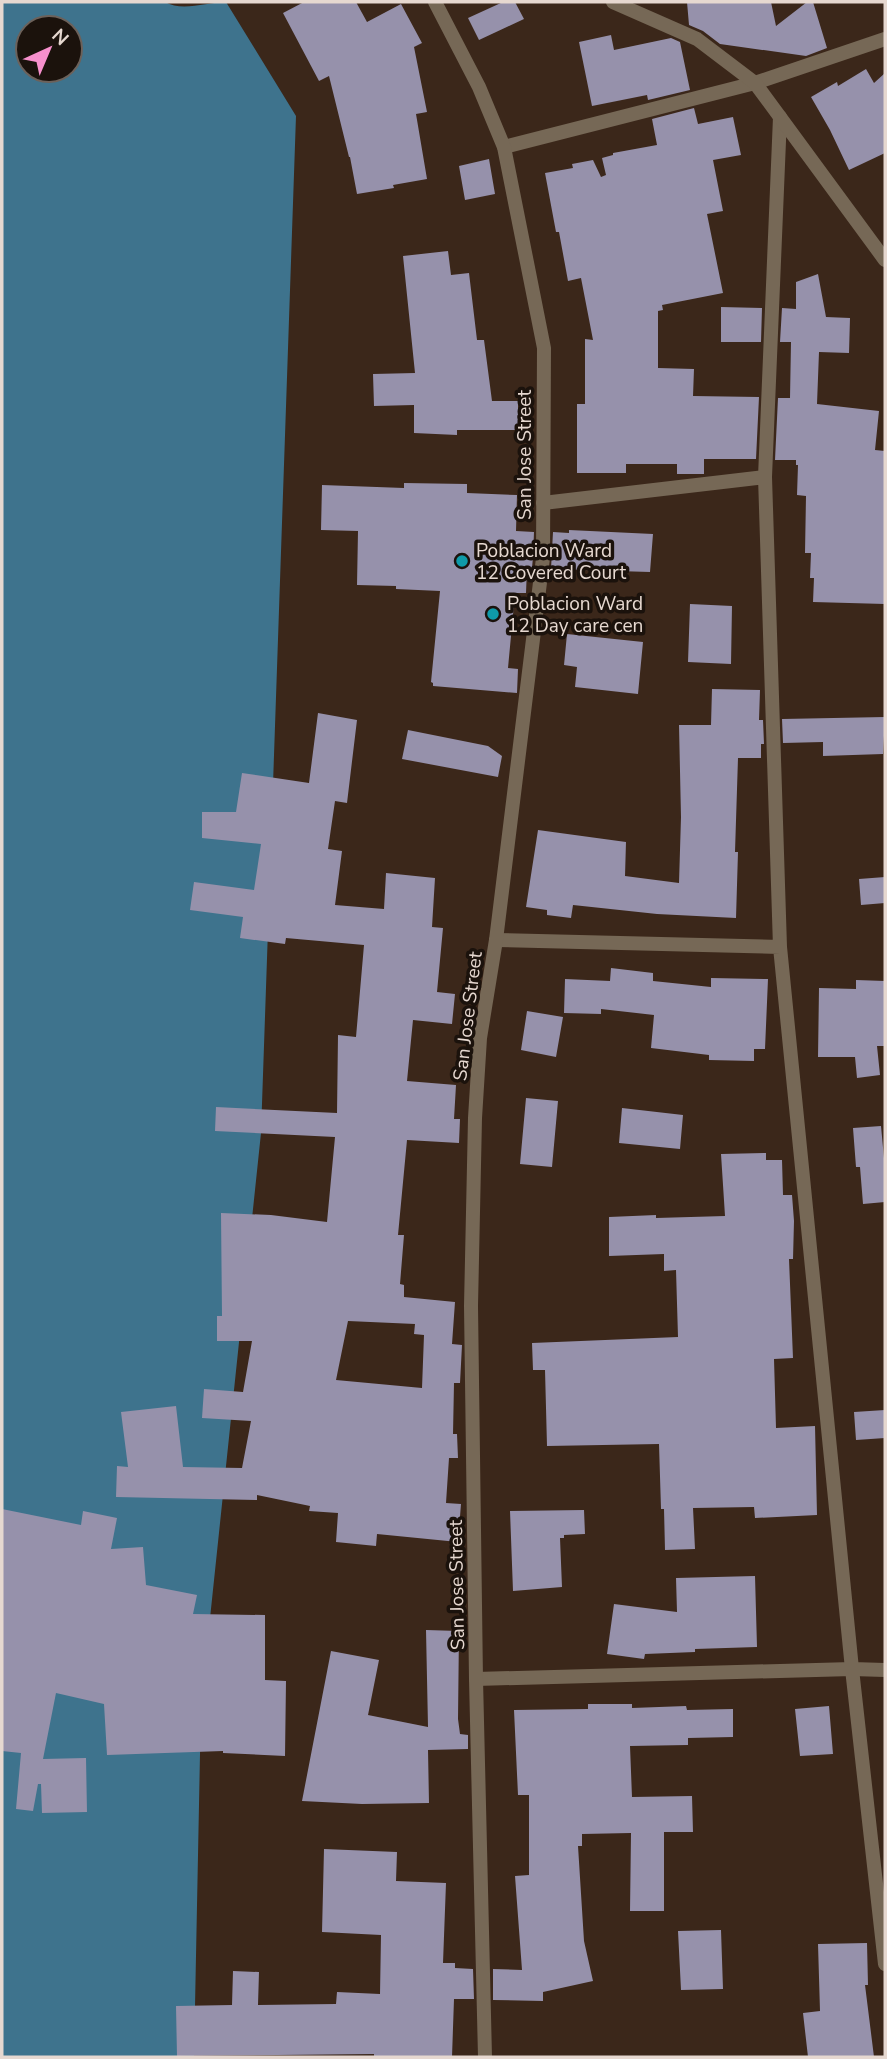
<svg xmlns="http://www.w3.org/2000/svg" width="887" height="2059" font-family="'Nunito Sans',sans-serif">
	<rect width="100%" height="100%" fill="#3b271a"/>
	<!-- water -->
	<path fill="#3e738d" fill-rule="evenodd" d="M 2,2 L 165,2 C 182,12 207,2 226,2 L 296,116 L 261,1133 L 201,1704 L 194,2057 L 2,2057 ZM 28,28 L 70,28 L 70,70 L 28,70 Z"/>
	<!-- building -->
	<path fill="#9691ab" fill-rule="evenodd" d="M 304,2 L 356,2 L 367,22 L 401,4 L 422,43 L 414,47 L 427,112 L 416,114 L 427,179 L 393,185 L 394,188 L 357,194 L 350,157 L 349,157 L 329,76 L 319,81 L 283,13 Z
		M 503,2 L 515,2 L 524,19 L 479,40 L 468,18 Z
		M 687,2 L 771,2 L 776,26 L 807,2 L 813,2 L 827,48 L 806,56 L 720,44 L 703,31 L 689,25 Z
		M 611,35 L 614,50 L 671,38 L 680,42 L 690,90 L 648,100 L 647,95 L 592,106 L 579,42 Z
		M 866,69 L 874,83 L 885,73 L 885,153 L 849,170 L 830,130 L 811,97 L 837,82 L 838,86 Z
		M 694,108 L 698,124 L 733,117 L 741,155 L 713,160 L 723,211 L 707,214 L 723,293 L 662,305 L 663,310 L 658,311 L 658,368 L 694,369 L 693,396 L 759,397 L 756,459 L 704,459 L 704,474 L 677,474 L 677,464 L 626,464 L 626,473 L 577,473 L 577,404 L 585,404 L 585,339 L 593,340 L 581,278 L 568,281 L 559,232 L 556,232 L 545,173 L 573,168 L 572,164 L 593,160 L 601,177 L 606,175 L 602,158 L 613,155 L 613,153 L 657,145 L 652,119 Z
		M 489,159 L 495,194 L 465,200 L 459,166 Z
		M 448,251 L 451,275 L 469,273 L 477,340 L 484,340 L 492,401 L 518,401 L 518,430 L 457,430 L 457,435 L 414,433 L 414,405 L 374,406 L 373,374 L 415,373 L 403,256 Z
		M 818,274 L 826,317 L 850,318 L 849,353 L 819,352 L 817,404 L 879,411 L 875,450 L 885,451 L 885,604 L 813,602 L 814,578 L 810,578 L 811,553 L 805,553 L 806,496 L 797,495 L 798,465 L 796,465 L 796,460 L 775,460 L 778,398 L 790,398 L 791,342 L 780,342 L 782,308 L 796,309 L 796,282 Z
		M 721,307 L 762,308 L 761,342 L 721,342 Z
		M 404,483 L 467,484 L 467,493 L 517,495 L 516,531 L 534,532 L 533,557 L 532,568 L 527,568 L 526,593 L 515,593 L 508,668 L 518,669 L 517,693 L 433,686 L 433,683 L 431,682 L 440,591 L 396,589 L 396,586 L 357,585 L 358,531 L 321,530 L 322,485 L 404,488 Z
		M 569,530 L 653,534 L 650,572 L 551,569 L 553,532 L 569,533 Z
		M 690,604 L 732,606 L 731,664 L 688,662 Z
		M 567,634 L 643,642 L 638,694 L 575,687 L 577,667 L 564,665 Z
		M 712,689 L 760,690 L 759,720 L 763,720 L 764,744 L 761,744 L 761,758 L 738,758 L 735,852 L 738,852 L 736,918 L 657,914 L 573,905 L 571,918 L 547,915 L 547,910 L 526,907 L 538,830 L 626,842 L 625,876 L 679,883 L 681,817 L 679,725 L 711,725 Z
		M 318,713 L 357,720 L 347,803 L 335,801 L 328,849 L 342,851 L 335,905 L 384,909 L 386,873 L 435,878 L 432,927 L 443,928 L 437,992 L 455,994 L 452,1024 L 413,1020 L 407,1081 L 456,1085 L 454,1119 L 460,1119 L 459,1143 L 407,1140 L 398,1235 L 404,1235 L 400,1284 L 404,1285 L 404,1297 L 455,1302 L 452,1344 L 462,1345 L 460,1383 L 454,1383 L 453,1434 L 457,1434 L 458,1458 L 449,1458 L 446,1503 L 461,1504 L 458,1542 L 377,1534 L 376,1546 L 336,1542 L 338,1513 L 309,1511 L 310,1506 L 257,1495 L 257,1500 L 116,1497 L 117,1466 L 128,1467 L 121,1412 L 176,1406 L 183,1467 L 242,1468 L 251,1421 L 202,1418 L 204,1389 L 243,1392 L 252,1341 L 217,1341 L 217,1316 L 222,1316 L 221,1213 L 271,1215 L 327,1222 L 335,1137 L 215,1131 L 216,1107 L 337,1113 L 338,1035 L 356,1037 L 364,945 L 286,938 L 285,944 L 240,938 L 243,917 L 190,910 L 194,882 L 254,890 L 261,844 L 202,838 L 202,812 L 236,812 L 242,773 L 309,783 ZM 348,1321 L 415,1324 L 414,1334 L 424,1335 L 422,1388 L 336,1380 Z
		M 885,717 L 883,754 L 823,756 L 823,742 L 783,743 L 782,719 Z
		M 408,730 L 488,746 L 502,756 L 498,777 L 402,759 Z
		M 885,877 L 885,903 L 861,905 L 859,879 Z
		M 611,968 L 653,973 L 653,981 L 711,987 L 711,978 L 768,979 L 765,1049 L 754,1049 L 754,1061 L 709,1060 L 709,1055 L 651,1048 L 654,1015 L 601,1009 L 601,1014 L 564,1013 L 565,979 L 610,981 Z
		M 856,980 L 885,981 L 885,1046 L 877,1046 L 880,1075 L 857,1078 L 855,1057 L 818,1057 L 819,988 L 856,989 Z
		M 527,1011 L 563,1017 L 556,1057 L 521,1050 Z
		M 526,1098 L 558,1101 L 552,1167 L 520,1164 Z
		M 622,1108 L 683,1115 L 680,1149 L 619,1143 Z
		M 881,1126 L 885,1169 L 885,1202 L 863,1204 L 860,1167 L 856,1167 L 853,1128 Z
		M 766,1153 L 766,1160 L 782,1160 L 783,1195 L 792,1195 L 794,1221 L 793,1259 L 789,1259 L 793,1358 L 774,1359 L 776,1428 L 815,1426 L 817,1515 L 755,1518 L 754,1507 L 693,1508 L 695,1549 L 665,1550 L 664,1509 L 661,1509 L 659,1444 L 547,1446 L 545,1370 L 533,1370 L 532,1343 L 678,1337 L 676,1270 L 664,1271 L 664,1254 L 609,1256 L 609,1217 L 656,1215 L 656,1218 L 725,1216 L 721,1154 Z
		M 885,1410 L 885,1438 L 856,1440 L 854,1412 Z
		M 2,1509 L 81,1525 L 83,1511 L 117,1518 L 111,1549 L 143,1547 L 146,1585 L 197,1595 L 193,1614 L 265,1615 L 265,1680 L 286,1681 L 285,1756 L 223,1753 L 223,1751 L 107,1755 L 104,1704 L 56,1693 L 43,1759 L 86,1758 L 87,1812 L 42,1813 L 41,1784 L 38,1784 L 33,1811 L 16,1809 L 21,1753 L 2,1751 Z
		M 584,1510 L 585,1534 L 564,1535 L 564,1538 L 560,1538 L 562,1587 L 513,1591 L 510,1511 Z
		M 755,1576 L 757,1647 L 695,1649 L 695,1652 L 645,1654 L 644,1659 L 607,1654 L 614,1604 L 677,1612 L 676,1578 Z
		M 426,1630 L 459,1631 L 458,1719 L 460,1734 L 468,1735 L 468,1749 L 428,1750 L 429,1803 L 362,1804 L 302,1801 L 331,1651 L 379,1660 L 368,1715 L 428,1727 Z
		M 588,1704 L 632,1704 L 632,1708 L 686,1706 L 687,1710 L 733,1709 L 733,1737 L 688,1738 L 688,1745 L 630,1746 L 632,1797 L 692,1796 L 693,1832 L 664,1832 L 664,1911 L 630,1911 L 631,1833 L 582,1834 L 582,1846 L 578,1846 L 584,1941 L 593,1981 L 543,1992 L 543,2001 L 493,2000 L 493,1969 L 522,1970 L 515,1876 L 529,1875 L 529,1795 L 518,1795 L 514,1710 L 588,1709 Z
		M 829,1706 L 833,1754 L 800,1756 L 795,1709 Z
		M 324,1849 L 397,1852 L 396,1881 L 446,1883 L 443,1963 L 455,1963 L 455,1968 L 473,1969 L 474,1999 L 454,1999 L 452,2057 L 374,2057 L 374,2054 L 177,2056 L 176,2006 L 232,2005 L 233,1971 L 259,1972 L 258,2005 L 336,2004 L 337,1992 L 380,1994 L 381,1935 L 322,1932 Z
		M 721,1930 L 723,1989 L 681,1990 L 678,1931 Z
		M 867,1943 L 868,1985 L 865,1985 L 874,2057 L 808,2057 L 803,2013 L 820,2011 L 818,1944 Z"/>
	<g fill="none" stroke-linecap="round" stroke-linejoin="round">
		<!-- minor -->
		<path stroke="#766856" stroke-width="14" d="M 780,117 L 765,477 L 780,947 L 852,1669 L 885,1670
			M 504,147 L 755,83 L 885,39
			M 543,503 L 765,477
			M 496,940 L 780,947
			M 476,1679 L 852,1669 L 885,1964"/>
		<!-- tertiary -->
		<path stroke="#766856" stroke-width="14" d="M 435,2 L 479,87 L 504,147 L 544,348 L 543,558 L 496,940 L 480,1038 L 475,1118 L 471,1306 L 476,1679 L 485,2057
			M 613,2 L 697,39 L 755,83 L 885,260"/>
	</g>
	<!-- markers -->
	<g fill="#0f9aa8" stroke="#1b120c" stroke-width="2.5">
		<circle cx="462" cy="561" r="7"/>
		<circle cx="493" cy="614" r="7"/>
	</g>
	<g text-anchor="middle" stroke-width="7" stroke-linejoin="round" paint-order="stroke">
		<!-- street labels -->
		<g font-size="19" fill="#e6d8d0" stroke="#1b120c">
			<text transform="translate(524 455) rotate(-90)" y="7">San Jose Street</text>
			<text transform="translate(467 1016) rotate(-83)" y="7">San Jose Street</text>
			<text transform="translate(456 1585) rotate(-91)" y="7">San Jose Street</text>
		</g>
		<!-- poi labels -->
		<g font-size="19" fill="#e6d8d0" stroke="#1b120c" text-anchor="start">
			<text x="476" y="557">Poblacion Ward<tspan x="476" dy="22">12 Covered Court</tspan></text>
			<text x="507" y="610">Poblacion Ward<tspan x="507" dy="22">12 Day care cen</tspan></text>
		</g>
	</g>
	<!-- border -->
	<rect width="887" height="2059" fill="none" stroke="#e6d8d0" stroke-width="7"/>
	<!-- north arrow -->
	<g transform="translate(49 49) rotate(44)"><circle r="33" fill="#1b120c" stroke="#6c615a" stroke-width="2"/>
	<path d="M0-5L12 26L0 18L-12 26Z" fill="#f790cd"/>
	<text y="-10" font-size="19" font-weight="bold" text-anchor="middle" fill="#e6d8d0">N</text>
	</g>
</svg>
